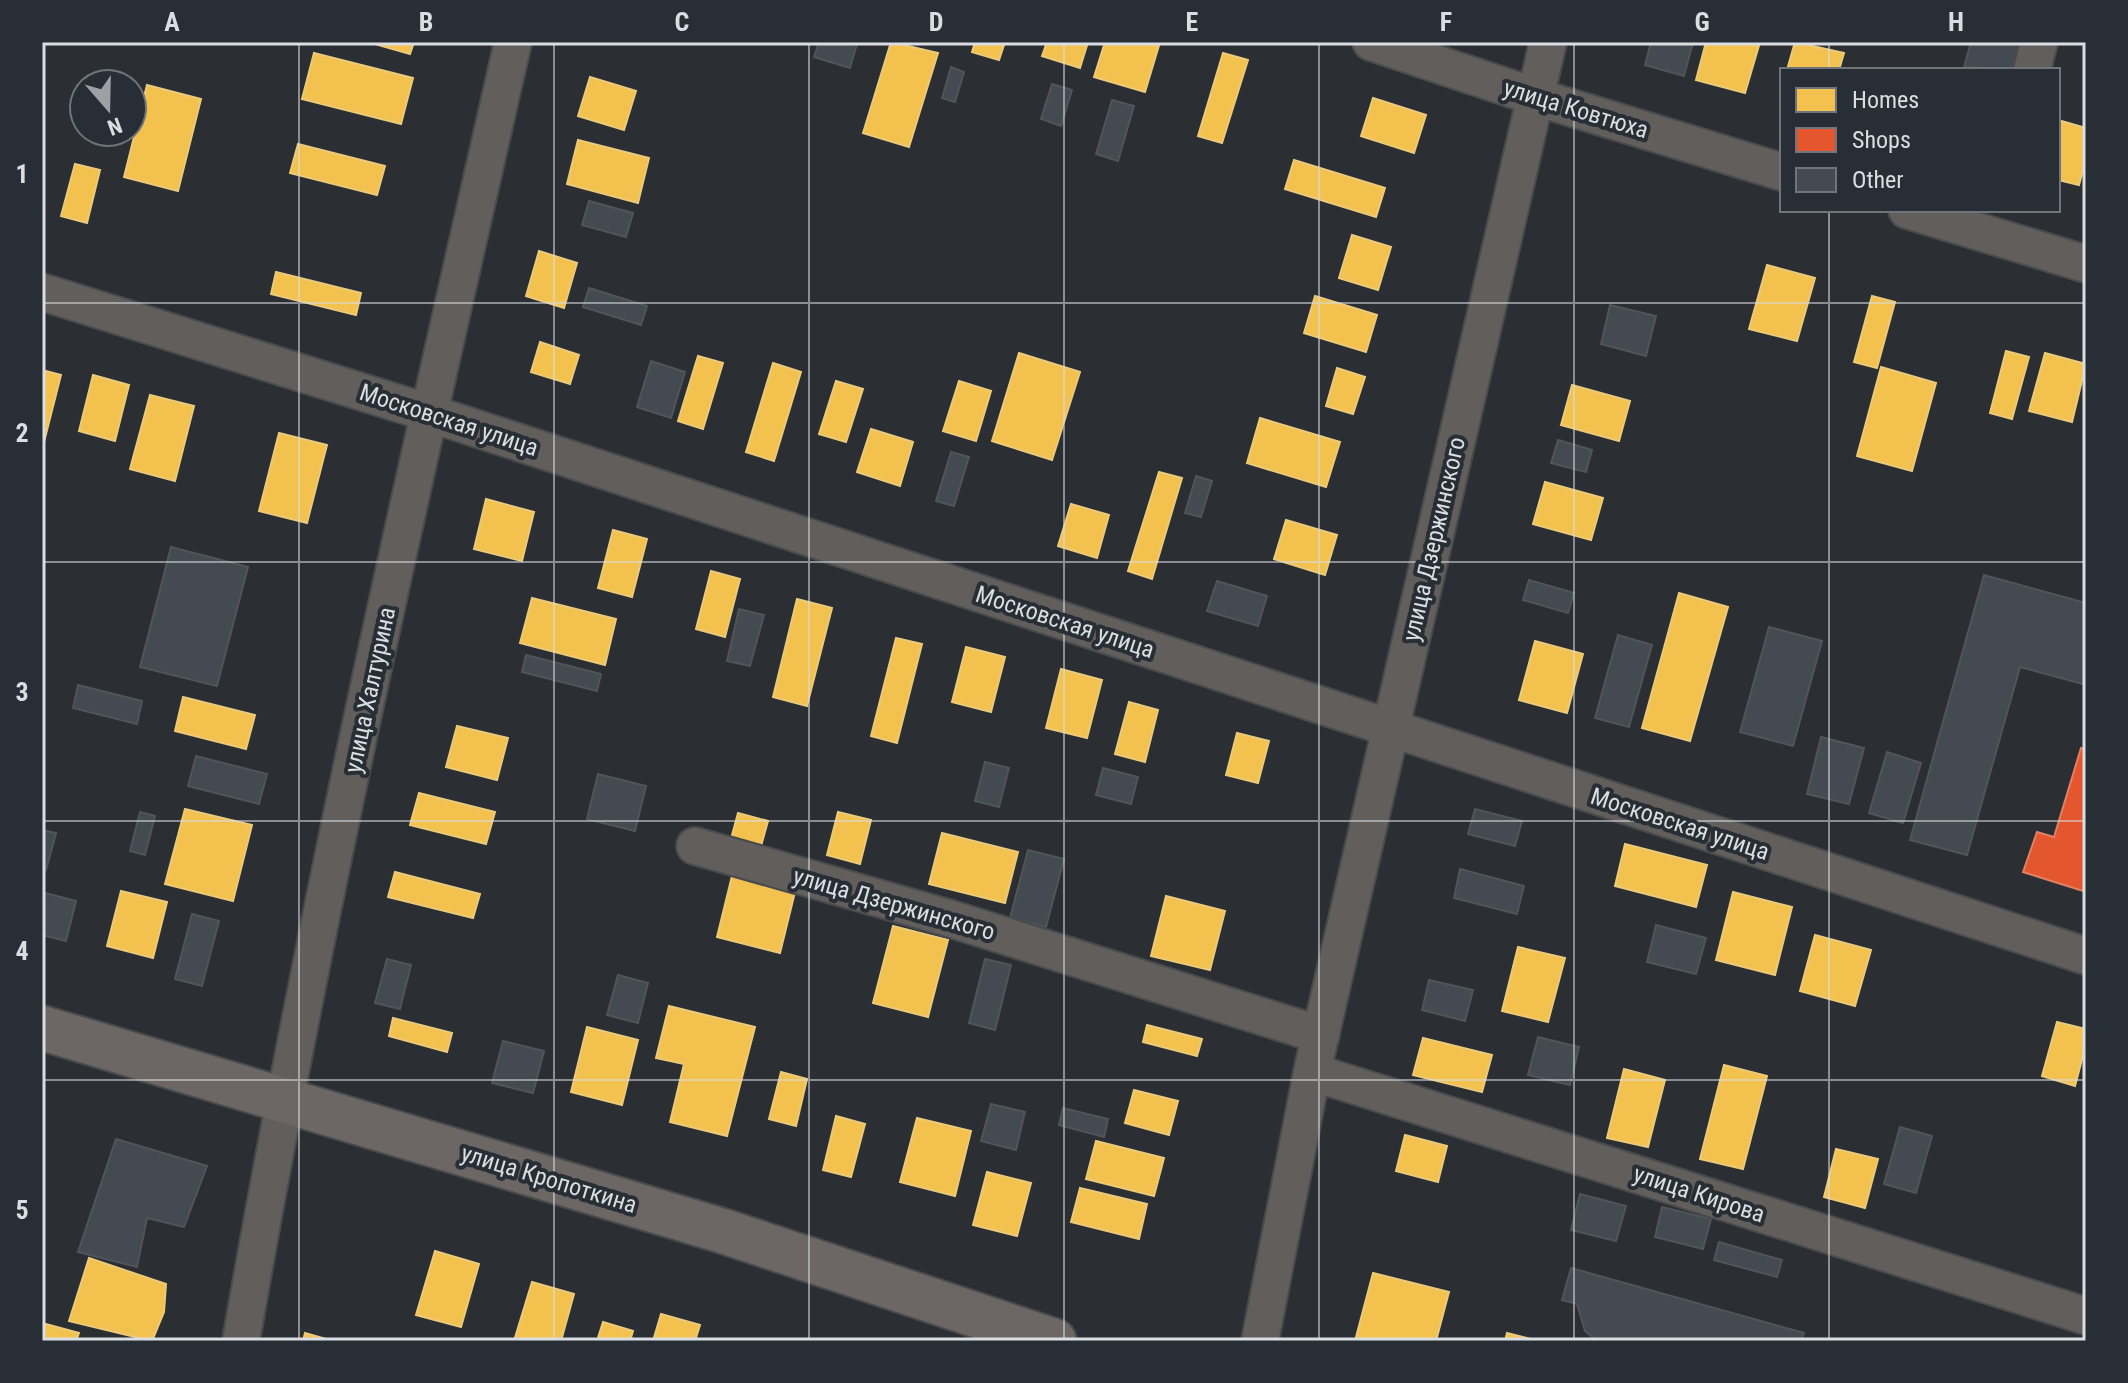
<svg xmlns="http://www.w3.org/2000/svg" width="2128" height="1383" font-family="'Roboto Condensed',sans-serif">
	<rect width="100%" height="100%" fill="#2b2e32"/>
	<!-- homes -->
	<path fill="#f2c14e" stroke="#ebca7a" stroke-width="2" d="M 368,42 L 414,42 L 410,54 Z
		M 891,42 L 938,53 L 909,147 L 863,133 Z
		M 975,42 L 1005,42 L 999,60 L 972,52 Z
		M 1047,42 L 1088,42 L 1080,68 L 1042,56 Z
		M 1105,42 L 1160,42 L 1145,92 L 1094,77 Z
		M 1706,42 L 1760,42 L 1745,93 L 1696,80 Z
		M 1795,42 L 1844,53 L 1839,70 L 1787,70 Z
		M 314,53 L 413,78 L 401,124 L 302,99 Z
		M 1223,53 L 1248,60 L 1222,143 L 1198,136 Z
		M 590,77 L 636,91 L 624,130 L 578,116 Z
		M 147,85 L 201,99 L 178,191 L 124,177 Z
		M 1373,98 L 1426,115 L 1414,153 L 1361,136 Z
		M 2058,120 L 2086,128 L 2086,158 L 2079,185 L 2058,180 Z
		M 578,140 L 649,158 L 638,203 L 567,184 Z
		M 298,144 L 385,166 L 377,195 L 290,173 Z
		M 1294,160 L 1385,188 L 1376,217 L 1285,189 Z
		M 75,164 L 100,170 L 87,223 L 61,216 Z
		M 1352,235 L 1391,247 L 1378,290 L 1339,278 Z
		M 539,251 L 577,263 L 564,308 L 526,296 Z
		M 1767,265 L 1815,278 L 1797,341 L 1749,329 Z
		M 276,272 L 361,293 L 356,315 L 271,294 Z
		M 1315,296 L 1377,315 L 1366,352 L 1304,333 Z
		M 1872,296 L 1895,302 L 1877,368 L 1854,362 Z
		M 540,342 L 579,355 L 570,384 L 531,372 Z
		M 2006,351 L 2029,357 L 2012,419 L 1990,413 Z
		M 1019,353 L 1080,372 L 1052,460 L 992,441 Z
		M 2045,353 L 2086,364 L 2072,422 L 2029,411 Z
		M 698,356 L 723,363 L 703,429 L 678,421 Z
		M 773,363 L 801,372 L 774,461 L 746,452 Z
		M 1881,367 L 1936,383 L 1912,471 L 1857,456 Z
		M 1337,368 L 1365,377 L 1353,414 L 1326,406 Z
		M 42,370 L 61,375 L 42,450 Z
		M 93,375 L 129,385 L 115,441 L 79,431 Z
		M 836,381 L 863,389 L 846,442 L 819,434 Z
		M 959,381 L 991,391 L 976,441 L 943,431 Z
		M 1572,385 L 1630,401 L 1619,441 L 1561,425 Z
		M 150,395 L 194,406 L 175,481 L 130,469 Z
		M 1260,418 L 1340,442 L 1326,487 L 1247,463 Z
		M 871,429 L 913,442 L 900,486 L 857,472 Z
		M 279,433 L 327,445 L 307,523 L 259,511 Z
		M 1159,472 L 1182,478 L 1152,579 L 1128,571 Z
		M 1545,482 L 1603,498 L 1591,540 L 1533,524 Z
		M 486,499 L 534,512 L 522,561 L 474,549 Z
		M 1071,504 L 1109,515 L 1097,558 L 1058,546 Z
		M 1286,520 L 1337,535 L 1325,575 L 1274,559 Z
		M 613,530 L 647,539 L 632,597 L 598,588 Z
		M 711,571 L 740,579 L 725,637 L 696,629 Z
		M 1679,593 L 1728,607 L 1690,741 L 1642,728 Z
		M 532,598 L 616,619 L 605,665 L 520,643 Z
		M 797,599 L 832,608 L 807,706 L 773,697 Z
		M 896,638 L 922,644 L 897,743 L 871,736 Z
		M 1535,641 L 1583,654 L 1567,713 L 1519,700 Z
		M 966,647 L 1005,657 L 991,712 L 952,702 Z
		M 1061,669 L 1102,680 L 1087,738 L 1046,728 Z
		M 183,697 L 255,715 L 246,749 L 175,731 Z
		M 1129,702 L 1158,710 L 1145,762 L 1115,754 Z
		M 457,726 L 508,738 L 497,780 L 446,767 Z
		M 1237,733 L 1269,741 L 1258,783 L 1226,775 Z
		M 419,793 L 495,812 L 486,844 L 410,825 Z
		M 185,809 L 252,825 L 233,901 L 165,884 Z
		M 838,812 L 871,820 L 860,864 L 827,855 Z
		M 738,813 L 768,821 L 761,846 L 731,839 Z
		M 942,833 L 1018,852 L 1005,903 L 929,884 Z
		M 1625,844 L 1707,865 L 1696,907 L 1615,886 Z
		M 395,872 L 480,894 L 473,918 L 388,897 Z
		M 732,876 L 795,892 L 780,953 L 717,937 Z
		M 121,891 L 167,902 L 153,958 L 107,946 Z
		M 1733,892 L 1792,907 L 1775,975 L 1716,960 Z
		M 1166,896 L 1225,911 L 1210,970 L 1151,956 Z
		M 893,926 L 948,940 L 928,1017 L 873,1003 Z
		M 1815,935 L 1871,950 L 1855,1006 L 1800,991 Z
		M 1518,947 L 1565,958 L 1548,1022 L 1502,1011 Z
		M 669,1006 L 755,1027 L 727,1136 L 670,1122 L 684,1064 L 656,1058 Z
		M 393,1018 L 452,1033 L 447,1052 L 389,1036 Z
		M 2057,1022 L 2086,1029 L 2086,1044 L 2075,1086 L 2042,1076 Z
		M 1147,1025 L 1202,1039 L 1197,1056 L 1143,1042 Z
		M 587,1027 L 638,1040 L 622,1105 L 571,1092 Z
		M 1423,1038 L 1492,1055 L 1482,1092 L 1413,1075 Z
		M 1724,1065 L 1767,1076 L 1743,1169 L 1700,1159 Z
		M 1624,1069 L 1665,1080 L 1648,1147 L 1607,1138 Z
		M 781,1072 L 807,1079 L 796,1126 L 769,1119 Z
		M 1134,1090 L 1178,1101 L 1169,1135 L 1125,1123 Z
		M 836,1116 L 865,1124 L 851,1177 L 823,1170 Z
		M 917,1118 L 971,1131 L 955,1196 L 900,1182 Z
		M 1405,1135 L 1447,1146 L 1438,1182 L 1396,1171 Z
		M 1096,1141 L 1164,1158 L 1154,1196 L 1086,1179 Z
		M 1836,1149 L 1878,1159 L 1865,1208 L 1824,1197 Z
		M 987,1172 L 1031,1183 L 1017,1236 L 973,1225 Z
		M 1080,1188 L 1147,1204 L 1139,1239 L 1071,1222 Z
		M 435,1251 L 479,1264 L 461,1327 L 416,1315 Z
		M 89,1258 L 166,1284 L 164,1312 L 152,1341 L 69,1321 Z
		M 1373,1273 L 1449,1292 L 1436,1341 L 1355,1341 Z
		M 532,1282 L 574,1294 L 561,1341 L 514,1341 Z
		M 661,1314 L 700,1325 L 695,1341 L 653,1341 Z
		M 603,1322 L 633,1331 L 630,1341 L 597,1341 Z
		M 42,1323 L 79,1333 L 76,1341 L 42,1341 Z
		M 305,1333 L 333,1341 L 303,1341 Z
		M 1507,1333 L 1538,1341 L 1505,1341 Z"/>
	<!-- shops -->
	<path fill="#e4572e" stroke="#e18064" stroke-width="2" d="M 2081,748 L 2086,750 L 2086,892 L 2023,872 L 2037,832 L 2054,837 Z"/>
	<!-- building -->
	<path fill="#444a51" stroke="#525458" stroke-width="2" d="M 819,42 L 857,44 L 850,68 L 814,57 Z
		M 1651,42 L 1693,42 L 1684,76 L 1645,65 Z
		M 1971,42 L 2021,42 L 2014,70 L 1964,67 Z
		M 951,67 L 964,72 L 955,102 L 942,98 Z
		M 1052,84 L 1072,90 L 1061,126 L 1041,119 Z
		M 1112,100 L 1134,106 L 1118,161 L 1096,154 Z
		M 589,201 L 633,213 L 626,237 L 582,225 Z
		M 589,288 L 647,306 L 641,325 L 583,307 Z
		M 1610,305 L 1656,316 L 1646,356 L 1601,344 Z
		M 1610,305 L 1656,316 L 1646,356 L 1601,344 Z
		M 651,361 L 685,372 L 671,418 L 637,407 Z
		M 1558,440 L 1592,450 L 1586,472 L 1551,463 Z
		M 951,452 L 969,457 L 954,506 L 936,501 Z
		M 1196,476 L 1212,481 L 1201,517 L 1185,513 Z
		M 171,547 L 248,567 L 217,686 L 140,667 Z
		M 1984,575 L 2086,603 L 2086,685 L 2020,667 L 1967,855 L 1910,840 Z
		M 1529,580 L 1574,593 L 1568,613 L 1523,600 Z
		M 1217,581 L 1267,596 L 1258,626 L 1207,611 Z
		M 739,609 L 764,615 L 750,666 L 727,661 Z
		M 1769,627 L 1822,641 L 1793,746 L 1740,732 Z
		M 1618,635 L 1652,645 L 1629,727 L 1595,718 Z
		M 526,655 L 601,674 L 597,691 L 522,672 Z
		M 78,685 L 142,701 L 137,724 L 73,708 Z
		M 1821,737 L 1864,748 L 1849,804 L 1807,794 Z
		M 1887,752 L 1921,763 L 1903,823 L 1869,813 Z
		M 196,756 L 267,774 L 259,804 L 188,786 Z
		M 985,762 L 1009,768 L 999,807 L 975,801 Z
		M 1103,768 L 1138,777 L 1131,804 L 1096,795 Z
		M 598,774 L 646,786 L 635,831 L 587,819 Z
		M 1475,809 L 1522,821 L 1515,846 L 1468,834 Z
		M 140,812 L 155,816 L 145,855 L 130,851 Z
		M 42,830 L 56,833 L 46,870 L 42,869 Z
		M 1028,850 L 1064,859 L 1046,927 L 1010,918 Z
		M 1460,869 L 1524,886 L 1517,914 L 1454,898 Z
		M 45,893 L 76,901 L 66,941 L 42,935 Z
		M 192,914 L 219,921 L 202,986 L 175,979 Z
		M 1656,925 L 1706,938 L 1696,974 L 1647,962 Z
		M 387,959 L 411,965 L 400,1009 L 375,1003 Z
		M 985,959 L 1011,965 L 995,1030 L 969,1023 Z
		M 618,975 L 648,983 L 638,1023 L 607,1015 Z
		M 1429,980 L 1473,990 L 1465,1021 L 1422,1010 Z
		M 1538,1037 L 1579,1047 L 1570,1085 L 1528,1075 Z
		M 503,1041 L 544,1051 L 533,1093 L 492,1083 Z
		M 991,1104 L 1025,1112 L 1016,1150 L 981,1141 Z
		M 1063,1108 L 1108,1119 L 1104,1137 L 1059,1125 Z
		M 1900,1127 L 1932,1136 L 1916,1193 L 1884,1184 Z
		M 116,1139 L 207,1166 L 184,1227 L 147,1218 L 137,1267 L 78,1252 Z
		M 1580,1194 L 1626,1206 L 1616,1241 L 1571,1230 Z
		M 1662,1207 L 1711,1219 L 1703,1249 L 1655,1237 Z
		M 1719,1242 L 1782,1260 L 1777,1277 L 1714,1260 Z
		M 1571,1268 L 1804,1333 L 1801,1341 L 1597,1341 L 1585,1331 L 1577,1304 L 1562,1300 Z"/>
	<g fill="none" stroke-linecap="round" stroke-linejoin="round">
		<defs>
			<path id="minor" d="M 1371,42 L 1536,97 L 1782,172
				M 2032,70 L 2039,42
				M 1907,210 L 2086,264
				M 42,292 L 429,413 L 2086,956
				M 695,846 L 948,918 L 1321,1035
				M 1312,1072 L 2086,1316
				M 241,1341 C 316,905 415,473 513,42
				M 1260,1341 L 1312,1072 L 1548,42"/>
			<path id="major" d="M 42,1028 L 723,1231 L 1054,1341"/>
		</defs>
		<!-- minor casing -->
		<use href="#minor" stroke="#484a4d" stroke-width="40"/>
		<!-- major casing -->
		<use href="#major" stroke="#484a4d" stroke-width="48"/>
		<!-- minor -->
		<use href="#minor" stroke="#615e5c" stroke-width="36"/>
		<!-- major -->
		<use href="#major" stroke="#6c6764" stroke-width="44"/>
	</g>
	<!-- grid -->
	<path fill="none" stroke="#dadee2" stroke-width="2" stroke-opacity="0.55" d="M 299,42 L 299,1341M 554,42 L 554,1341M 809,42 L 809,1341M 1064,42 L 1064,1341M 1319,42 L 1319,1341M 1574,42 L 1574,1341M 1829,42 L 1829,70M 1829,210 L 1829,1341M 42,303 L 2086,303M 42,562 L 2086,562M 42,821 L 2086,821M 42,1080 L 2086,1080"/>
	<g text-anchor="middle" stroke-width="8" stroke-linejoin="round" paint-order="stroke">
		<!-- street labels -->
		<g font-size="24" fill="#dadee2" stroke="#282e35">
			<text transform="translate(1576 109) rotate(17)" y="8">улица Ковтюха</text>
			<text transform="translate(449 420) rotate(18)" y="8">Московская улица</text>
			<text transform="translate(1434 539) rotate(-77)" y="8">улица Дзержинского</text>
			<text transform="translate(1065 622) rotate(18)" y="8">Московская улица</text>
			<text transform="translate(370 690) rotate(-78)" y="8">улица Халтурина</text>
			<text transform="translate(1680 824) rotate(18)" y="8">Московская улица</text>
			<text transform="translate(894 904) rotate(16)" y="8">улица Дзержинского</text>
			<text transform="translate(549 1179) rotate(17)" y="8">улица Кропоткина</text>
			<text transform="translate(1699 1194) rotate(18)" y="8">улица Кирова</text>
		</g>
	</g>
	<!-- border -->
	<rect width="2128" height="1383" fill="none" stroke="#282e35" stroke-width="88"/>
	<!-- legend -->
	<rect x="1780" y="68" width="280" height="144" fill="#282e35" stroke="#6f747a" stroke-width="2"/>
	<rect x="1796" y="88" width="40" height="24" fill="#f2c14e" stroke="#6f747a" stroke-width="2"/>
	<text x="1852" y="108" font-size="24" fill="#dadee2">Homes</text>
	<rect x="1796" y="128" width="40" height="24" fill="#e4572e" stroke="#6f747a" stroke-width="2"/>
	<text x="1852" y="148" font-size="24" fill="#dadee2">Shops</text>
	<rect x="1796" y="168" width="40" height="24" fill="#444a51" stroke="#6f747a" stroke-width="2"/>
	<text x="1852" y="188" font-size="24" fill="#dadee2">Other</text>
	<!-- north arrow -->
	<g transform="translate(108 108) rotate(160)"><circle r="38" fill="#282e35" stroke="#6f747a" stroke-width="2"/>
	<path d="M0-6L14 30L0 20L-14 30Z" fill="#9da0a4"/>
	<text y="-12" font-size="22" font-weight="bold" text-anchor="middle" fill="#dadee2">N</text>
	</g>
	<rect x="44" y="44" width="2040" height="1295" fill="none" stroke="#dadee2" stroke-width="3"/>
	<g font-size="26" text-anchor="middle" font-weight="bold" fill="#dadee2">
		<text x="172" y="31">A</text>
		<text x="426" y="31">B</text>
		<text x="682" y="31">C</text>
		<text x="936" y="31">D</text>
		<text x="1192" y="31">E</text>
		<text x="1446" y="31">F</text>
		<text x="1702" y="31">G</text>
		<text x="1956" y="31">H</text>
		<text x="22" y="183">1</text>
		<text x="22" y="442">2</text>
		<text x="22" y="701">3</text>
		<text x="22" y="960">4</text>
		<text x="22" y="1219">5</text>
	</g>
</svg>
